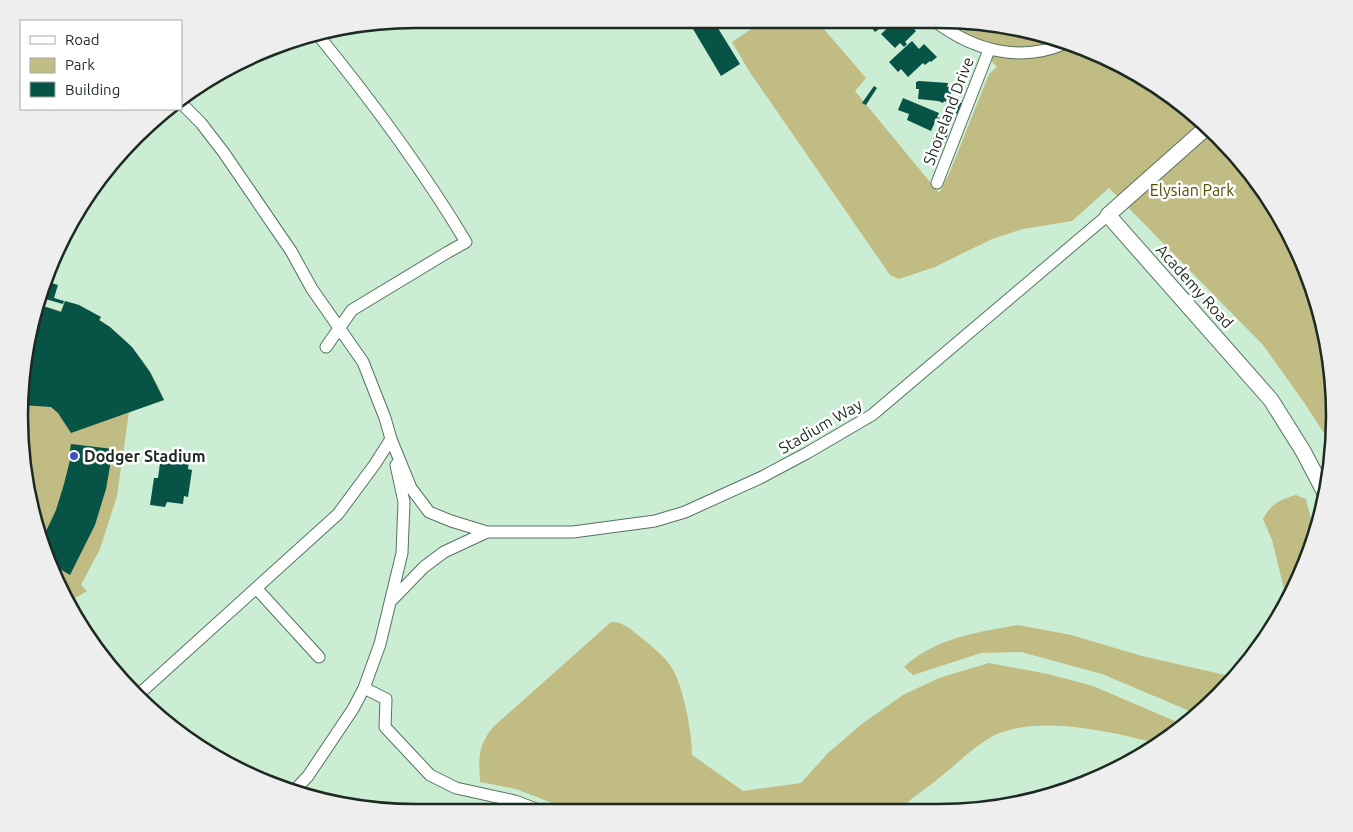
<svg xmlns="http://www.w3.org/2000/svg" width="1353" height="832" font-family="Ubuntu,sans-serif">
	<rect width="100%" height="100%" fill="#cbedd4"/>
	<!-- green -->
	<path fill="#c0bc84" d="M 763,21 L 817,21 L 866,78 L 855,91 L 939,193 L 949,174 L 989,74 L 997,67 L 955,22 L 989,22 L 1089,49 L 1179,101 L 1235,154 L 1281,217 L 1313,288 L 1331,364 L 1333,447 L 1303,401 L 1263,345 L 1109,188 L 1072,221 L 1023,229 L 992,239 L 935,267 L 899,279 L 890,275 L 749,71 L 732,42 Z
		M 65,301 L 79,305 L 101,317 L 100,320 C 129,340 151,366 164,400 L 129,412 L 117,496 L 100,549 L 81,585 L 87,591 L 70,601 L 40,543 L 19,416 L 37,304 L 61,311 Z
		M 1296,495 L 1306,499 L 1315,534 L 1293,591 L 1287,601 L 1272,540 L 1263,519 C 1272,503 1279,500 1296,495 Z
		M 611,622 C 623,622 629,628 638,635 C 648,643 662,654 670,665 C 683,683 692,732 692,755 L 743,791 L 801,783 L 828,753 L 863,723 L 903,695 L 939,678 L 989,663 L 1048,674 L 1093,686 L 1184,725 L 1159,744 C 1112,732 1037,714 993,736 C 973,747 957,764 939,778 C 925,790 910,798 898,812 L 566,811 L 560,806 L 516,789 L 480,782 C 479,756 477,748 493,727 Z
		M 1018,625 L 1071,635 L 1142,656 L 1234,677 L 1199,715 L 1102,674 L 1021,652 L 981,653 L 913,675 L 904,667 C 935,638 978,632 1018,625 Z"/>
	<!-- building -->
	<path fill="#075346" d="M 707,20 L 713,20 L 740,64 L 721,76 L 693,29 Z
		M 866,21 L 889,22 L 875,32 Z
		M 894,22 L 916,22 L 911,26 L 916,31 L 905,42 L 907,44 L 904,47 L 900,43 L 895,48 L 881,34 Z
		M 912,41 L 919,49 L 924,44 L 937,57 L 931,62 L 930,61 L 925,65 L 923,63 L 908,77 L 901,69 L 898,72 L 889,62 Z
		M 919,81 L 948,83 L 947,87 L 951,87 L 951,96 L 947,96 L 946,102 L 944,101 L 943,103 L 938,101 L 918,99 L 919,89 L 916,89 L 916,82 Z
		M 874,86 L 877,88 L 866,105 L 862,103 Z
		M 903,98 L 939,113 L 937,117 L 940,118 L 939,123 L 935,122 L 931,131 L 907,120 L 909,114 L 898,110 Z
		M 950,101 L 962,103 L 958,114 L 947,111 Z
		M 938,128 L 949,132 L 944,143 L 933,139 Z
		M 51,267 L 52,267 L 48,282 L 58,285 L 54,298 L 64,301 L 63,304 L 38,297 L 40,289 Z
		M 65,301 L 79,305 L 101,317 L 99,320 L 110,327 L 132,347 L 150,372 L 164,400 L 71,433 L 58,413 L 51,407 L 21,405 L 37,304 L 61,312 Z
		M 71,444 L 113,449 L 106,489 L 95,525 L 70,575 L 50,563 L 40,544 L 56,510 L 64,484 L 72,452 L 70,451 Z
		M 161,456 L 189,460 L 188,469 L 192,470 L 188,497 L 184,496 L 183,504 L 167,502 L 165,507 L 150,505 L 154,478 L 158,478 Z"/>
	<g fill="none" stroke-linecap="round" stroke-linejoin="round">
		<defs>
			<path id="minor" d="M 936,22 C 975,51 1021,63 1066,43
				M 318,35 C 372,101 422,169 466,242 L 448,252 L 352,310 L 326,347
				M 937,183 L 989,50
				M 391,439 L 411,488 L 429,512 L 451,521 L 487,532 L 573,532 L 655,521 L 685,512 L 762,477 L 807,453 L 872,415 L 1108,215
				M 256,588 L 319,657
				M 392,600 L 424,567 L 444,552 L 487,532
				M 364,688 L 386,699 L 385,727 L 430,775 L 456,788 L 515,801 L 541,811
				M 138,695 L 338,514 L 375,464 L 391,439 L 385,418 L 363,362 L 312,289 L 291,251 L 224,153 L 201,123 L 181,103
				M 294,791 L 308,776 L 353,709 L 364,688 L 380,644 L 402,553 L 404,502 L 396,465"/>
			<path id="major" d="M 1207,127 L 1108,215 L 1271,400 L 1303,451 L 1325,493"/>
		</defs>
		<!-- minor casing -->
		<use href="#minor" stroke="#55735d" stroke-width="13"/>
		<!-- major casing -->
		<use href="#major" stroke="#55735d" stroke-width="17"/>
		<!-- minor -->
		<use href="#minor" stroke="#fff" stroke-width="11"/>
		<!-- major -->
		<use href="#major" stroke="#fff" stroke-width="15"/>
	</g>
	<!-- markers -->
	<circle fill="#4350c4" stroke="#fff" stroke-width="2" cx="74" cy="456" r="5"/>
	<g text-anchor="middle" stroke-width="5" stroke-linejoin="round" paint-order="stroke">
		<!-- street labels -->
		<g font-size="16" fill="#1d2a21" stroke="#fff">
			<text transform="translate(948 111) rotate(-69)" y="6">Shoreland Drive</text>
			<text transform="translate(1195 286) rotate(48)" y="6">Academy Road</text>
			<text transform="translate(820 426) rotate(-30)" y="6">Stadium Way</text>
		</g>
		<!-- park labels -->
		<g font-size="16" fill="#544f00" stroke="#fff">
			<text x="1192" y="196">Elysian Park</text>
		</g>
		<!-- poi labels -->
		<g font-size="16" font-weight="bold" fill="#1d2a21" stroke="#fff" text-anchor="start">
			<text x="84" y="462">Dodger Stadium</text>
		</g>
	</g>
	<!-- crop -->
	<path d="M0 0H1353V832H0ZM416 28H938A388 388 0 0 1 1326 416V416A388 388 0 0 1 938 804H416A388 388 0 0 1 28 416V416A388 388 0 0 1 416 28Z" fill="#edeeed" fill-rule="evenodd"/>
	<path fill="none" stroke="#1d2a21" stroke-width="2.5" d="M416 28H938A388 388 0 0 1 1326 416V416A388 388 0 0 1 938 804H416A388 388 0 0 1 28 416V416A388 388 0 0 1 416 28Z"/>
	<!-- legend -->
	<rect x="20" y="20" width="162" height="90" fill="#ffffff" stroke="#a5aaa6"/>
	<rect x="30" y="36" width="25" height="8" fill="#ffffff" stroke="#a5aaa6"/>
	<text x="65" y="45" font-size="15" fill="#1d2a21">Road</text>
	<rect x="30" y="58" width="25" height="15" fill="#c0bc84" stroke="#a5aaa6"/>
	<text x="65" y="70" font-size="15" fill="#1d2a21">Park</text>
	<rect x="30" y="82" width="25" height="15" fill="#075346" stroke="#a5aaa6"/>
	<text x="65" y="95" font-size="15" fill="#1d2a21">Building</text>
</svg>
